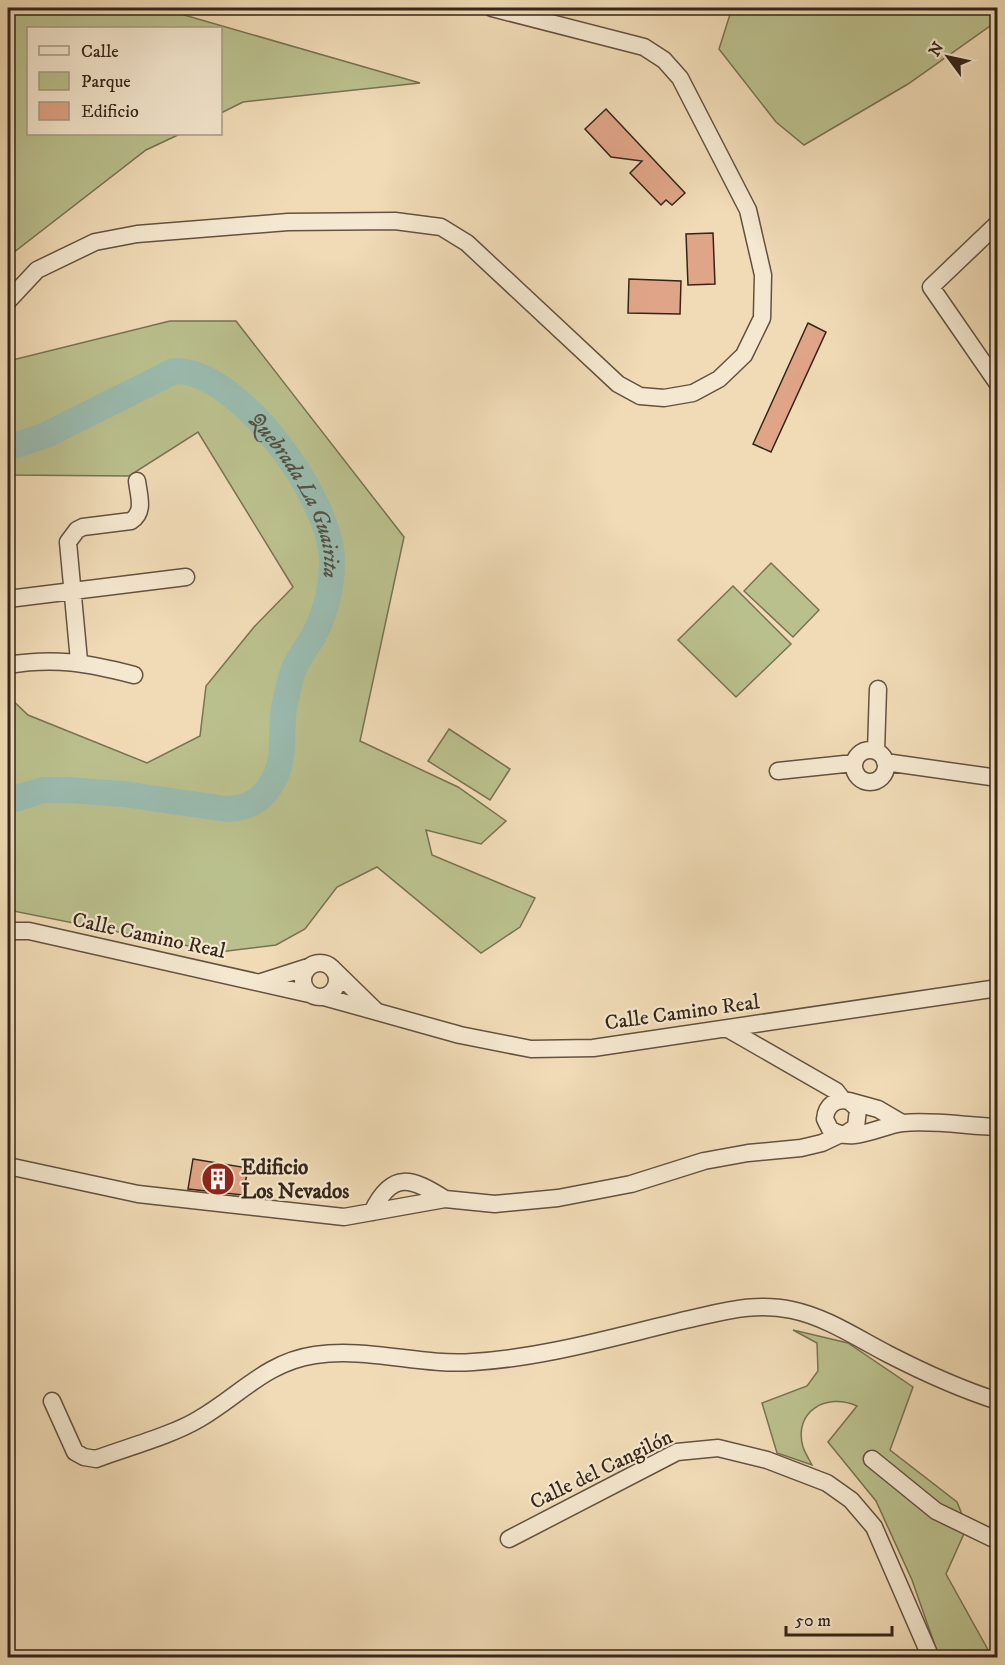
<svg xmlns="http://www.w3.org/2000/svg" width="1005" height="1665" font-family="'IM FELL DW Pica',serif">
	<rect width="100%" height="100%" fill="#f0dbb6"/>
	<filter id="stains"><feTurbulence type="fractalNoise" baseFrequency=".00333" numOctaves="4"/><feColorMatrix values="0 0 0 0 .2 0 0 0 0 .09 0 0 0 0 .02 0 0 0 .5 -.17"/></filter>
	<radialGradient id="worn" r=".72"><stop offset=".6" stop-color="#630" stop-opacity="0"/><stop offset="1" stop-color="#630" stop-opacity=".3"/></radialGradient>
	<!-- green -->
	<path fill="#bac08d" stroke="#787252" stroke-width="1.5" d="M 8,8 L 160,8 L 420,83 L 243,102 L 221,113 L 220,28 L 28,28 L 28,134 L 180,134 L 146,150 L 13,253 L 8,262 Z
		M 732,8 L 997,8 L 997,21 L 908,84 L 804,145 L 776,122 L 719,49 Z
		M 170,321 L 236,321 L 404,537 L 360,741 L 458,787 L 506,821 L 481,844 L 426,830 L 432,855 L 535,898 L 520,927 L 481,953 L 377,867 L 337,887 L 305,929 L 276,945 L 219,952 L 8,910 L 8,696 L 28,715 L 147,763 L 200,736 L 206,686 L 254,627 L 293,587 L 198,432 L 129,476 L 8,475 L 8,361 Z
		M 771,563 L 819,610 L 793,637 L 744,591 Z
		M 733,586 L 791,644 L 736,697 L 678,640 Z
		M 449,729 L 510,769 L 490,800 L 428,761 Z
		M 793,1330 L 848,1343 L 913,1387 L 890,1450 L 957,1502 L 967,1527 L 946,1574 L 992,1657 L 939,1657 L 912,1580 L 876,1501 L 828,1442 L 857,1406 C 826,1392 793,1412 803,1447 C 805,1453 809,1459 812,1465 L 777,1453 L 762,1403 L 807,1386 L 818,1371 L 817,1343 Z"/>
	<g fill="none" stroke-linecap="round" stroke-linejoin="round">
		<!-- river -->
		<path stroke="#9abbaf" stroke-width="26" id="s1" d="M 8,448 L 46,435 L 174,371 C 239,369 333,501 332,562 C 332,588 325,614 313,637 C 305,650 295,662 291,677 C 289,687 286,698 284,708 C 280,732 286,757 274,779 C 263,800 250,808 227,809 L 123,794 L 69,790 L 43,790 L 8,801"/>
	</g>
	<!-- building -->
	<path fill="#e0a588" stroke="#352518" stroke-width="1.5" d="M 606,109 L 685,193 L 672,205 L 666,200 L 661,205 L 630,173 L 642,161 L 611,157 L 585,129 Z
		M 713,233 L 715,284 L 688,285 L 686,234 Z
		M 629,279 L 681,281 L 680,314 L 628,313 Z
		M 808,323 L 826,332 L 771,452 L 753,444 Z
		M 193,1159 L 248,1168 L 243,1195 L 188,1189 Z"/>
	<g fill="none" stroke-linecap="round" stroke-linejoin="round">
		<defs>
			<path id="minor" d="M 998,223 L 931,287 L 998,384
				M 8,301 L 37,270 L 95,242 L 137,234 L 288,222 L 395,221 L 441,227 L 467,243 L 618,384 L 640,396 L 664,398 L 693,393 L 719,379 L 744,355 L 762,318 L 763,275 L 748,210 L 680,78 L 664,60 L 644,47 L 492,8
				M 8,599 L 186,577
				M 79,661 L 68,542 L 77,530 L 83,527 L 131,521 C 145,512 139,497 137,481
				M 8,665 C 55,657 88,663 134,675
				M854 766a16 16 0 1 1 32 0a16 16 0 1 1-32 0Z
				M 876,751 L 878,689
				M 885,762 L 998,778
				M 778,771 L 854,763
				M 8,931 L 29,931 L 309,994
				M303 980a17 17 0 1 1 34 0a17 17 0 1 1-34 0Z
				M 333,969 L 375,1010
				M 261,982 L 311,966
				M 324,997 L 460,1035 L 531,1049 L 593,1048 L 998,988
				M 728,1029 L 836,1091 L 843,1100
				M 849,1101 L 878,1109 L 902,1123
				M 847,1133 L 856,1127 L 858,1109 L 849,1101 C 836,1098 826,1105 825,1119 L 830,1129 C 852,1145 881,1125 903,1123 C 933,1120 967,1126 998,1127
				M 8,1166 L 138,1194 L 344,1217 L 445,1199 L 495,1204 L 558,1198 L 631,1184 L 704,1161 L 748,1153 L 801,1148 L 822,1143 L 841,1134
				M 372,1212 C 392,1170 412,1178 445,1199
				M 52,1401 L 75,1452 L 84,1457 L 96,1459 C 125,1448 173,1435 199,1419 C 239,1396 266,1362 315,1355 C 367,1347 421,1366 473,1362 C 552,1357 626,1333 703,1316 C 733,1309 761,1303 792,1310 C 826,1317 857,1338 888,1354 C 923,1372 960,1389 998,1401
				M 872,1459 L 936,1511 L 998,1541
				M 509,1539 L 677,1452 L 718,1448 L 767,1460 L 827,1483 L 851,1500 L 874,1527 L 931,1658"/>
		</defs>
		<!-- minor casing -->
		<use href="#minor" stroke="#645240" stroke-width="19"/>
		<!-- minor -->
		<use href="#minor" stroke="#f5e8d0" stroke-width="16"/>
	</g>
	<!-- icons -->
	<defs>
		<symbol id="building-disc" viewBox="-11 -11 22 22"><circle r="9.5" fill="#8f2418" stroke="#f5e8d0"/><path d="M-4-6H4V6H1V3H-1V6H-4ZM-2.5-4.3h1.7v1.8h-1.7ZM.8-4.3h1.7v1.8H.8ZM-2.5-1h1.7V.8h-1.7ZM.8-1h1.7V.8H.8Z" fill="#fff"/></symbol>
	</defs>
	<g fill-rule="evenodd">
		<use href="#building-disc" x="199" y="1160" width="38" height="38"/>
	</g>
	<g text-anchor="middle" stroke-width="4.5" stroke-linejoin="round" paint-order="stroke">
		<!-- street labels -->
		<g font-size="21" fill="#352518" stroke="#f5e8d0">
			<text transform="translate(149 935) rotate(12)" y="7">Calle Camino Real</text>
			<text transform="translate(682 1012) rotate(-8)" y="7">Calle Camino Real</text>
			<text transform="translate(601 1469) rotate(-26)" y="7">Calle del Cangilón</text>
		</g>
		<!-- poi labels -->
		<g font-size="21" font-weight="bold" fill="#352518" stroke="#f5e8d0" text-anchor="start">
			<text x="241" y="1174">Edificio<tspan x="241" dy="24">Los Nevados</tspan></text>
		</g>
		<!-- water labels -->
		<g font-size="22" font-style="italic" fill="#535245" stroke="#f5e8d0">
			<text dy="8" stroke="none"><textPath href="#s1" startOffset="369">Quebrada La Guairita</textPath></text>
		</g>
	</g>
	<!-- margin -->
	<rect width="1005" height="1665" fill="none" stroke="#f0dbb6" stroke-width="30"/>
	<rect x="9" y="9" width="987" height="1647" fill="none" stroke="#352518" stroke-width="3"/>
	<rect x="15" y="15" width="975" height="1635" fill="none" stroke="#352518" stroke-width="1.5"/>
	<!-- legend -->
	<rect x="27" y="27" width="195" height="108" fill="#f5e8d0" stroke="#a89a86" stroke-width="1.5"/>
	<rect x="39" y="46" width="30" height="9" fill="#f5e8d0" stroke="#a89a86" stroke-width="1.5"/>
	<text x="81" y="57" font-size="18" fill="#352518">Calle</text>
	<rect x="39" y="72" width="30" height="18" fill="#bac08d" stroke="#a89a86" stroke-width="1.5"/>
	<text x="81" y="87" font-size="18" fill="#352518">Parque</text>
	<rect x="39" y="102" width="30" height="18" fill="#e0a588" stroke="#a89a86" stroke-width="1.5"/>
	<text x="81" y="117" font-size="18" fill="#352518">Edificio</text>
	<!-- north arrow -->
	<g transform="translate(948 57) rotate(303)" stroke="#f5e8d0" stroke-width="4.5" paint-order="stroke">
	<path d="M0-4.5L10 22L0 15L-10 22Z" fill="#352518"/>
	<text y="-9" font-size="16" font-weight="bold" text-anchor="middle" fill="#352518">N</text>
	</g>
	<!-- scale -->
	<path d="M786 1626v9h106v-9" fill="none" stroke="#352518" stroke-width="3"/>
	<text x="795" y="1626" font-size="18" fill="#352518" stroke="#f5e8d0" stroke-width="4.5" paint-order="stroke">50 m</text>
	<rect width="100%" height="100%" filter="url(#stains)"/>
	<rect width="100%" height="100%" fill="url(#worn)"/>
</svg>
